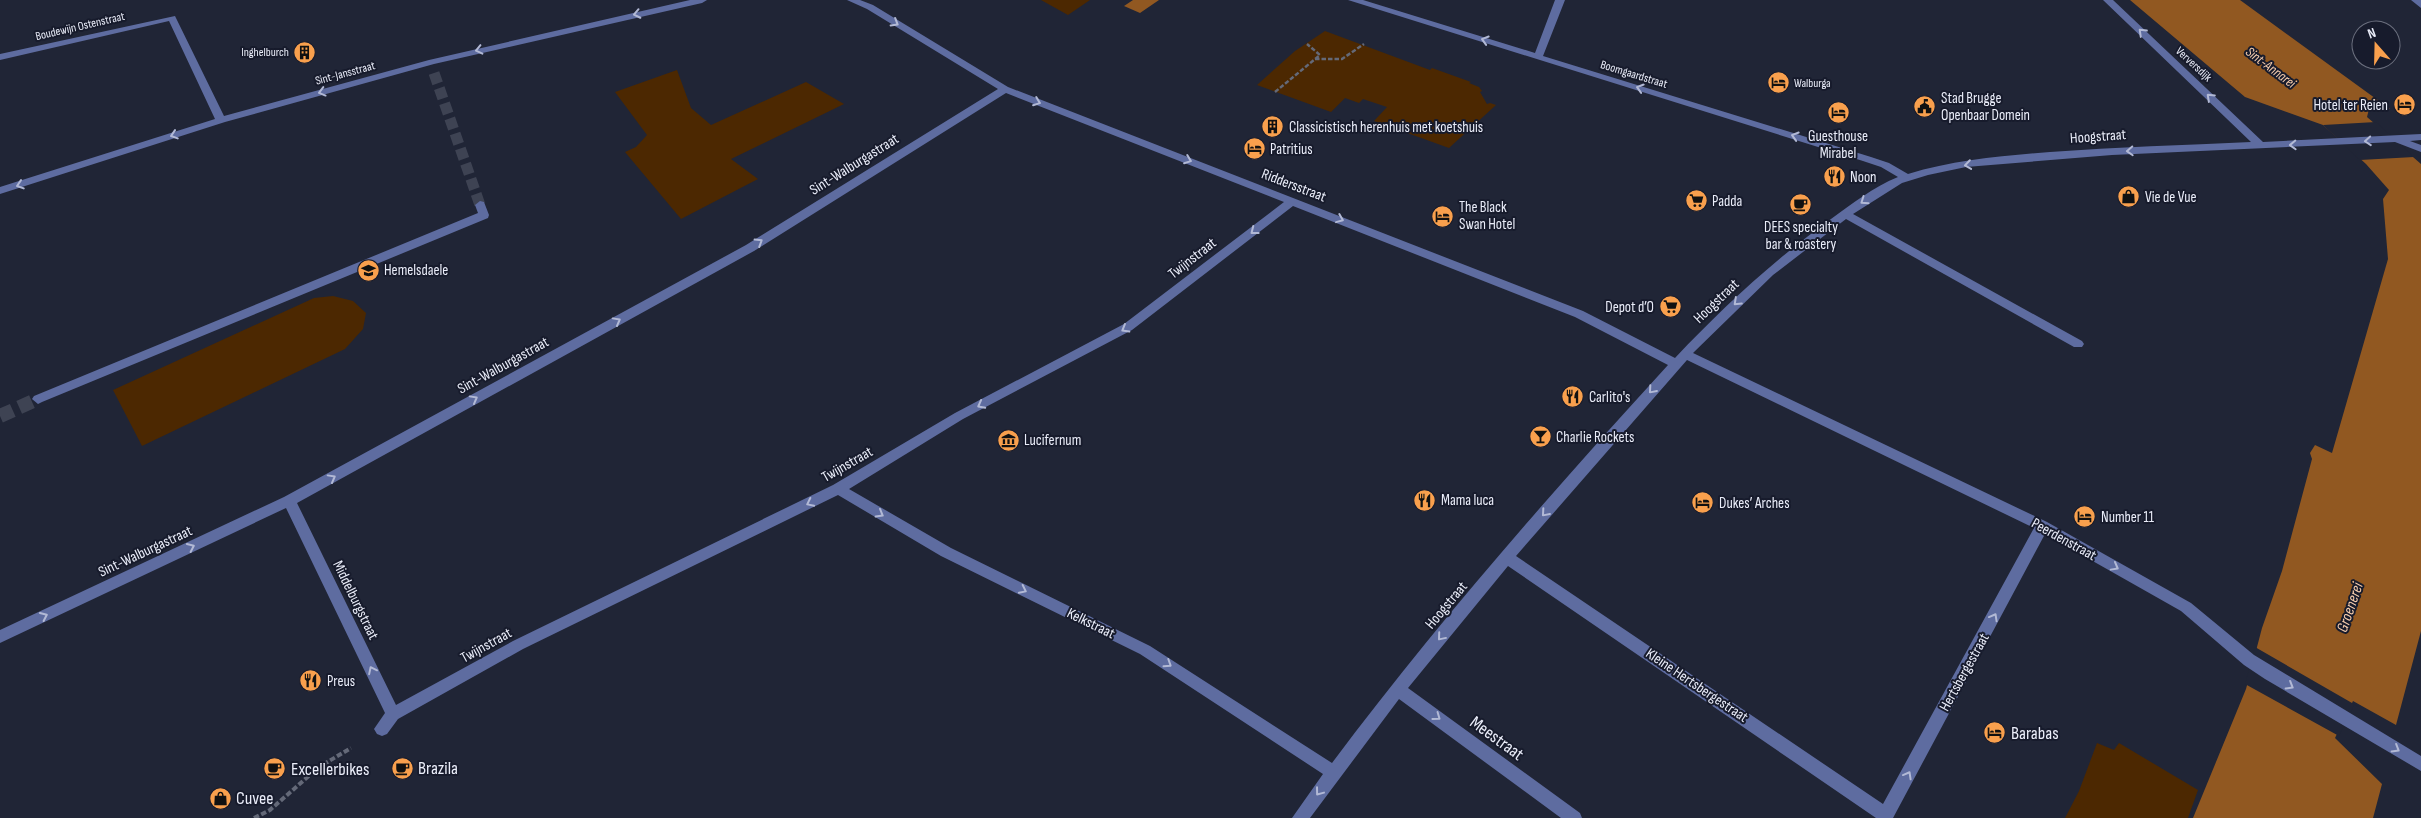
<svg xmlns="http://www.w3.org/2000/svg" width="2421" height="818" font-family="'Sofia Sans Condensed',sans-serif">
	<rect width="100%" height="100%" fill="#202536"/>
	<!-- green -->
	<path fill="#4c2801" d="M 1041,0 L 1090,0 L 1068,15 Z
		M 1325,31 L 1430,70 L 1432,68 L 1471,82 L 1469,83 L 1479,87 L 1482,91 L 1480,92 L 1487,104 L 1490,103 L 1496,105 L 1449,148 L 1374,121 L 1387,107 L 1363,99 L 1359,103 L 1345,98 L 1331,112 L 1257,85 L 1295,51 Z
		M 677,70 L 691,108 L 711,125 L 806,82 L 844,104 L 731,159 L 758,179 L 681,219 L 625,152 L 636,147 L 647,135 L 615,92 Z
		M 333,296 L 353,301 L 366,313 L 363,329 L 345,349 L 142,446 L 113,390 L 314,298 Z
		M 2097,743 L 2114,750 L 2119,743 L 2198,790 L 2188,818 L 2065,818 L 2079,791 Z"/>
	<!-- water -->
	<path fill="#915821" d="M 1133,0 L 1159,0 L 1140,13 L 1124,6 Z
		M 2130,0 L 2240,0 L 2390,109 L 2369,109 L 2367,117 L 2421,164 L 2421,631 L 2396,725 L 2353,701 L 2335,738 L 2382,784 L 2373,818 L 2193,818 L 2246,689 L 2262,628 L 2282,571 L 2312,459 L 2310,453 L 2315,445 L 2332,453 L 2388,259 L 2383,199 L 2389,190 L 2366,164 L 2323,125 L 2245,97 Z"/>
	<!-- pier -->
	<path fill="#202536" d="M 2376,122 L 2414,157 L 2360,160 L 2323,125 Z
		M 2255,647 L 2359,707 L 2354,705 L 2339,736 L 2245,684 Z"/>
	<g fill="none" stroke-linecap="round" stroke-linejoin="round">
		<!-- minor-tunnel-far1 -->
		<path stroke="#3e4353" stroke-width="11" stroke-dasharray="11 5" stroke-linecap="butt" d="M 434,73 L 480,205"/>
		<!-- minor-tunnel -->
		<path stroke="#3e4353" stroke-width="14" stroke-dasharray="14 7" stroke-linecap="butt" d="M 0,416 L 38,399"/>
		<!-- path-far1 -->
		<path stroke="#646978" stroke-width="2.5" stroke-dasharray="4.5 2" stroke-linecap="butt" d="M 1315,59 L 1342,59 L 1364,44
			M 1275,92 L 1320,55 L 1307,44"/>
		<!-- path -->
		<path stroke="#646978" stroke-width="4" stroke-dasharray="5.5 2.5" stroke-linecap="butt" d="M 254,818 L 270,810 L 319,767 L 351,748"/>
		<!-- minor -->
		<path fill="#5e6ca0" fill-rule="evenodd" d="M 690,0 L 707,0 L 702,3 L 434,64 L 225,122 L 0,194 L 0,187 L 215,119 L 169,21 L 0,60 L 0,54 L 175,16 L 224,116 L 429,60 Z
			M 847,0 L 860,0 L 873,5 L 1008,87 L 1583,311 L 1675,358 C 1723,307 1774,260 1831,219 C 1852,204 1873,187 1898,177 L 1881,167 L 1863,161 L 1348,0 L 1363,0 L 1535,53 L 1555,0 L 1565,0 L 1543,56 L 1871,157 L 1889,163 L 1908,174 C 1954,160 2002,156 2050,152 C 2117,147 2184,145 2251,142 L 2103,0 L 2113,0 L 2263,142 L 2421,134 L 2421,140 L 2410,141 L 2421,145 L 2421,152 L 2395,142 L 2112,155 L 1966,167 L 1928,175 L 1902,183 L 1853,214 L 2082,341 L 2084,344 L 2082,347 L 2074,347 L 1846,219 L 1773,275 L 1693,353 L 2047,522 L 2191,603 L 2254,655 L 2421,756 L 2421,771 L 2265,679 L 2244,665 L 2181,611 L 2045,534 L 1893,818 L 1876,818 L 1508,566 L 1408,688 L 1580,813 L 1582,818 L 1561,818 L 1399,699 L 1310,818 L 1292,818 L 1323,774 L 1140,654 L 941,556 L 838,495 L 523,649 L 398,719 L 387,734 L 382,736 L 377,734 L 374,729 L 385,713 L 286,508 L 0,643 L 0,630 L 284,497 L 746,245 L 998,89 L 867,9 ZM 1006,93 L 1284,202 L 1124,324 L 955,413 L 833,485 L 513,641 L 396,705 L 297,503 L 754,251 ZM 1293,206 L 1575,317 L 1668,365 C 1551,493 1436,624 1332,763 L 1150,646 L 951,548 L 849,489 L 963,419 L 1132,330 ZM 1687,360 L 2034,528 L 1883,804 L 1516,556 Z
			M 2411,0 L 2421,0 L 2421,8 Z
			M 480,201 L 484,202 L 489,215 L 488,218 L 42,402 L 38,404 L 32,399 L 34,396 L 478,213 L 475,205 Z"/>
	</g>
	<!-- one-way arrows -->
	<defs><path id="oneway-chevron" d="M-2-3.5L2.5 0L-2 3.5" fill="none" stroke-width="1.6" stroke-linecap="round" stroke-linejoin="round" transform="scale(1.25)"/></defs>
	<g stroke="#b2b9d5">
		<use href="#oneway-chevron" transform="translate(637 14) rotate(168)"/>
		<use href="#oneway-chevron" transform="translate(895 23) rotate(31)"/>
		<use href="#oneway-chevron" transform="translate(2142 32) rotate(-136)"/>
		<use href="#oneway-chevron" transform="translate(1485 40) rotate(-163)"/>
		<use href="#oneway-chevron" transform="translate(479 50) rotate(167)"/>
		<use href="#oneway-chevron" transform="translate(1640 88) rotate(-163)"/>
		<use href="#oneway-chevron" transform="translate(322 92) rotate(165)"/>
		<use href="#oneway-chevron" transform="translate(2210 97) rotate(-137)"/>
		<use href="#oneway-chevron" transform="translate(1037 102) rotate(21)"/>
		<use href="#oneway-chevron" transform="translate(174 135) rotate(162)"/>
		<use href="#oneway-chevron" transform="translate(1795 136) rotate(-163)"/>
		<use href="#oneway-chevron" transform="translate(2368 141) rotate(176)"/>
		<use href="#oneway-chevron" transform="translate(2293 145) rotate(178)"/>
		<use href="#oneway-chevron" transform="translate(2130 151) rotate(177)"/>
		<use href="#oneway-chevron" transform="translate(1188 160) rotate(21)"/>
		<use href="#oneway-chevron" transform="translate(1968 165) rotate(172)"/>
		<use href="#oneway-chevron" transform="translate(20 185) rotate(162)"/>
		<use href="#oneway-chevron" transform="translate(1864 201) rotate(145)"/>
		<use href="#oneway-chevron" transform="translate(1340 219) rotate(22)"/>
		<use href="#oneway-chevron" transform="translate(1254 231) rotate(142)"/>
		<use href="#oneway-chevron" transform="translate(759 242) rotate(-32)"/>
		<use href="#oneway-chevron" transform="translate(1737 302) rotate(137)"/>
		<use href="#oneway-chevron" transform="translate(617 321) rotate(-29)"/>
		<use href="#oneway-chevron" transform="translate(1125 329) rotate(150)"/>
		<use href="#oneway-chevron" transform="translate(1652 390) rotate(131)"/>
		<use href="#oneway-chevron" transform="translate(474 399) rotate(-29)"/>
		<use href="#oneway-chevron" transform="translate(981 405) rotate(152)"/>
		<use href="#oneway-chevron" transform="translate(332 478) rotate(-29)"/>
		<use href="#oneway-chevron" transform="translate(810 503) rotate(154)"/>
		<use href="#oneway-chevron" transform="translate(1545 513) rotate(131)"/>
		<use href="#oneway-chevron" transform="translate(880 514) rotate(30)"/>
		<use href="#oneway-chevron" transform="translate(191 547) rotate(-25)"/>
		<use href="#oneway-chevron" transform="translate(2115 567) rotate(29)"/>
		<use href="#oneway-chevron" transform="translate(1023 590) rotate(26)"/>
		<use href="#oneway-chevron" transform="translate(44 616) rotate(-25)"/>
		<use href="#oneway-chevron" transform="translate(1994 617) rotate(-61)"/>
		<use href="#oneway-chevron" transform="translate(1441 637) rotate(130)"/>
		<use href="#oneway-chevron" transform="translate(1168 664) rotate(33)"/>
		<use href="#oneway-chevron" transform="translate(372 670) rotate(-116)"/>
		<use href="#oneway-chevron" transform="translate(2290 686) rotate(31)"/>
		<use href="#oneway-chevron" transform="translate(1437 717) rotate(36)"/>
		<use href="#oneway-chevron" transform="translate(2396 749) rotate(31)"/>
		<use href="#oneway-chevron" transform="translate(1908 775) rotate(-61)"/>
		<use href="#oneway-chevron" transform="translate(1319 792) rotate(127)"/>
	</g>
	<!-- icons -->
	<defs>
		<symbol id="building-disc" viewBox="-11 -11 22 22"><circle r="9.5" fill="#f9a04d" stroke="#171b2c"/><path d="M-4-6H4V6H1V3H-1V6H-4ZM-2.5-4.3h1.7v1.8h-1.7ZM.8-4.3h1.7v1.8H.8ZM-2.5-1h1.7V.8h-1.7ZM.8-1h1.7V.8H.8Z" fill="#111"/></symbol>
		<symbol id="hotel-disc" viewBox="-11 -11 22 22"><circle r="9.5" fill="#f9a04d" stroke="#171b2c"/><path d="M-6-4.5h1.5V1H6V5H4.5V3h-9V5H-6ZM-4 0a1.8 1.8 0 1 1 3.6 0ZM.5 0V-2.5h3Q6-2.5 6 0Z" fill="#111"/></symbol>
		<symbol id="civic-disc" viewBox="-11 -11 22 22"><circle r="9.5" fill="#f9a04d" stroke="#171b2c"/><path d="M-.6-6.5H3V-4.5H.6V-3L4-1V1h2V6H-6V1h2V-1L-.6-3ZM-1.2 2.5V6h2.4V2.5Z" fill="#111"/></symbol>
		<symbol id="restaurant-disc" viewBox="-11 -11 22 22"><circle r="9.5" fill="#f9a04d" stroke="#171b2c"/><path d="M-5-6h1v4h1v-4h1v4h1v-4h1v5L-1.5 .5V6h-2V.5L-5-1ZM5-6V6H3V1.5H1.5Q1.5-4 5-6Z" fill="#111"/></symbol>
		<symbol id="shop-disc" viewBox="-11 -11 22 22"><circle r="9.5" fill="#f9a04d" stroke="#171b2c"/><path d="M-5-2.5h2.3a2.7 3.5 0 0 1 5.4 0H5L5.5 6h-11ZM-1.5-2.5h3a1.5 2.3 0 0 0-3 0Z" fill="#111"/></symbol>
		<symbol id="supermarket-disc" viewBox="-11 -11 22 22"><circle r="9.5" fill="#f9a04d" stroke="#171b2c"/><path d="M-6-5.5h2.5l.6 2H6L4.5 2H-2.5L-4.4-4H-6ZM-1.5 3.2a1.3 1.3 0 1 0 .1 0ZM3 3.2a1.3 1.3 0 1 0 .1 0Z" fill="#111"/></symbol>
		<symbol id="cafe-disc" viewBox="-11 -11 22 22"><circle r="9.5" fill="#f9a04d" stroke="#171b2c"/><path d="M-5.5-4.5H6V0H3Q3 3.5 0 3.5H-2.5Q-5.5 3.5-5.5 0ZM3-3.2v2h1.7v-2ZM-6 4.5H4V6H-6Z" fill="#111"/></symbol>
		<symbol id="school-disc" viewBox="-11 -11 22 22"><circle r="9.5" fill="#f9a04d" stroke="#171b2c"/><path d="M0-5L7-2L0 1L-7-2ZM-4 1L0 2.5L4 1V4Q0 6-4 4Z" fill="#111"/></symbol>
		<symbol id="bar-disc" viewBox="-11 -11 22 22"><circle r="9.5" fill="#f9a04d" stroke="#171b2c"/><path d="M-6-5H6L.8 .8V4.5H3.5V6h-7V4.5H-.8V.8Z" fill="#111"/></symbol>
		<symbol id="museum-disc" viewBox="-11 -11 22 22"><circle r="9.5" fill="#f9a04d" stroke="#171b2c"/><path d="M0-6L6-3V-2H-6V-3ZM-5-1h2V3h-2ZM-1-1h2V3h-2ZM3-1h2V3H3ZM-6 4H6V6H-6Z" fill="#111"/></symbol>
	</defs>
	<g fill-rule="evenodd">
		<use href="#building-disc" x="292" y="40" width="25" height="25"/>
		<use href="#hotel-disc" x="1766" y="70" width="25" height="25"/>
		<use href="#hotel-disc" x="2392" y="92" width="25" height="25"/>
		<use href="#civic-disc" x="1912" y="94" width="25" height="25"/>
		<use href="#hotel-disc" x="1826" y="100" width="25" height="25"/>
		<use href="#building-disc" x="1260" y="114" width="25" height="25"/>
		<use href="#hotel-disc" x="1242" y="136" width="25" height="25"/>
		<use href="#restaurant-disc" x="1822" y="164" width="25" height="25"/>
		<use href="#shop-disc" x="2116" y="184" width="25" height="25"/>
		<use href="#supermarket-disc" x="1684" y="188" width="25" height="25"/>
		<use href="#cafe-disc" x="1788" y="192" width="25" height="25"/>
		<use href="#hotel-disc" x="1430" y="204" width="25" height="25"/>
		<use href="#school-disc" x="356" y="258" width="25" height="25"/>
		<use href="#supermarket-disc" x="1658" y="294" width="25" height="25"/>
		<use href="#restaurant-disc" x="1560" y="384" width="25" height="25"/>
		<use href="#bar-disc" x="1528" y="424" width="25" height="25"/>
		<use href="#museum-disc" x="996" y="428" width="25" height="25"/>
		<use href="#restaurant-disc" x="1412" y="488" width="25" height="25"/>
		<use href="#hotel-disc" x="1690" y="490" width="25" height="25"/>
		<use href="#hotel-disc" x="2072" y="504" width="25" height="25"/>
		<use href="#restaurant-disc" x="298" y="668" width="25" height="25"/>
		<use href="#hotel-disc" x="1982" y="720" width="25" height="25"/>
		<use href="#cafe-disc" x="390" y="756" width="25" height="25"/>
		<use href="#cafe-disc" x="262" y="756" width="25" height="25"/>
		<use href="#shop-disc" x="208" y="786" width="25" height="25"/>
	</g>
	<g text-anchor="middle" stroke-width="4" stroke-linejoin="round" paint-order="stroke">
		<!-- far-street labels -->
		<g font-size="12" fill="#eaedf9" stroke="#171b2c">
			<text transform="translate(80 26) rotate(-13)" y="4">Boudewijn Ostenstraat</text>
			<text transform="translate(2194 64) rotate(43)" y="4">Verversdijk</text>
			<text transform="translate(345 73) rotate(-15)" y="4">Sint-Jansstraat</text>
			<text transform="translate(1634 74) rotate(17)" y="4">Boomgaardstraat</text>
		</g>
		<!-- far-poi labels -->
		<g font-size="12" fill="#eaedf9" stroke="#171b2c" text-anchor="end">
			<text x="289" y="56">Inghelburch</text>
			<text x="1794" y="87" text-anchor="start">Walburga</text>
		</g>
		<!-- far-water labels -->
		<g font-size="14" font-style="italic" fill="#f6cdad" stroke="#171b2c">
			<text transform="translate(2271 67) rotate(37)" y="5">Sint-Annarei</text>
		</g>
		<!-- poi labels -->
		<g font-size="15" fill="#eaedf9" stroke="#171b2c" text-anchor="start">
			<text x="1941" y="103">Stad Brugge<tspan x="1941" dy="17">Openbaar Domein</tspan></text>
			<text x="2388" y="110" text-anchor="end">Hotel ter Reien</text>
			<text x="1289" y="132">Classicistisch herenhuis met koetshuis</text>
			<text x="1838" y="141" text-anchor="middle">Guesthouse<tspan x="1838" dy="17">Mirabel</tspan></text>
			<text x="1270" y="154">Patritius</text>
			<text x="1850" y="182">Noon</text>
			<text x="2145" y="202">Vie de Vue</text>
			<text x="1712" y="206">Padda</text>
			<text x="1459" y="212">The Black<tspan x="1459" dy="17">Swan Hotel</tspan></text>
			<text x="1801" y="232" text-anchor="middle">DEES specialty<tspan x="1801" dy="17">bar &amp; roastery</tspan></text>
			<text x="384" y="275">Hemelsdaele</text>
			<text x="1654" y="312" text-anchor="end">Depot d’O</text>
			<text x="1589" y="402">Carlito's</text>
			<text x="1556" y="442">Charlie Rockets</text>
			<text x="1024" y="445">Lucifernum</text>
			<text x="1441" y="505">Mama luca</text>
			<text x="1719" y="508">Dukes’ Arches</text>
			<text x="2101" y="522">Number 11</text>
			<text x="327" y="686">Preus</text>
		</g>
		<!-- street labels -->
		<g font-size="15" fill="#eaedf9" stroke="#171b2c">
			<text transform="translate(2098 136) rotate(-4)" y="5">Hoogstraat</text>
			<text transform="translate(854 164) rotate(-32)" y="5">Sint-Walburgastraat</text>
			<text transform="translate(1294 185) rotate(21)" y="5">Riddersstraat</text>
			<text transform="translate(1192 258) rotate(-38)" y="5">Twijnstraat</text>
			<text transform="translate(1716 301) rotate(-44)" y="5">Hoogstraat</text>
			<text transform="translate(503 365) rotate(-29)" y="5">Sint-Walburgastraat</text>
			<text transform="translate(847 464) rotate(-30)" y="5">Twijnstraat</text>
			<text transform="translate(2064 539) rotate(29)" y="5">Peerdenstraat</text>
			<text transform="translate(145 551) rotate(-25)" y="5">Sint-Walburgastraat</text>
			<text transform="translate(356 600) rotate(64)" y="5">Middelburgstraat</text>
			<text transform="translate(1446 605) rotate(-50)" y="5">Hoogstraat</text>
			<text transform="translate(1091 623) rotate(26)" y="5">Kelkstraat</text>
			<text transform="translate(486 645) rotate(-29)" y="5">Twijnstraat</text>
			<text transform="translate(1964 672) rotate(-61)" y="5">Hertsbergestraat</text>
			<text transform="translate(1697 685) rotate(34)" y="5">Kleine Hertsbergestraat</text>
		</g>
		<!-- water labels -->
		<g font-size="16" font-style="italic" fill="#f6cdad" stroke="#171b2c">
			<text transform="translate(2349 607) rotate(-71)" y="6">Groenerei</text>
		</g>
		<!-- near-poi labels -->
		<g font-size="18" fill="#eaedf9" stroke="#171b2c" text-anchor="start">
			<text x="2011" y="739">Barabas</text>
			<text x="418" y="774">Brazila</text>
			<text x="291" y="775">Excellerbikes</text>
			<text x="236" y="804">Cuvee</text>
		</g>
		<!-- near-street labels -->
		<g font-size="18" fill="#eaedf9" stroke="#171b2c">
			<text transform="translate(1497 738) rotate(36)" y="6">Meestraat</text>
		</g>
	</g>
	<!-- north arrow -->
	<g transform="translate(2376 45) rotate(340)"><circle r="24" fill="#171b2c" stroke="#6b6f7e"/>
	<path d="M0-4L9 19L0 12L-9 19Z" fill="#f9a04d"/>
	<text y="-8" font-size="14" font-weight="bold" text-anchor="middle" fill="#eaedf9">N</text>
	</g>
</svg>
